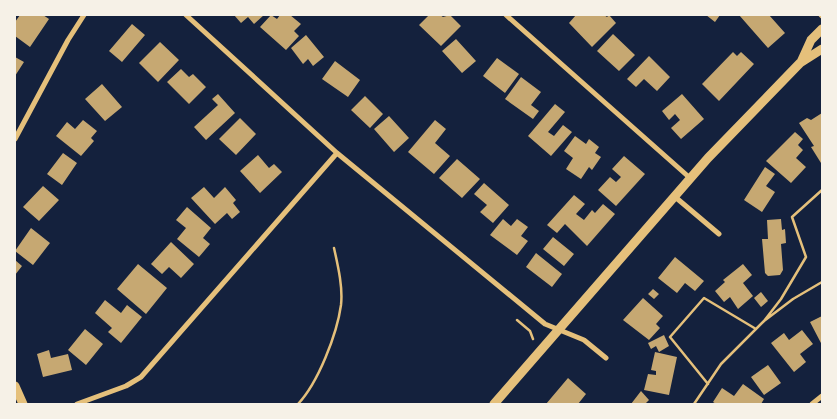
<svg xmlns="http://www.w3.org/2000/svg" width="837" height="419" font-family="Ubuntu,sans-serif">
	<rect width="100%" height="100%" fill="#14213d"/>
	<!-- building -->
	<path fill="#c6a872" d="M 20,15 L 43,15 L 49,19 L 30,47 L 15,36 L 15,22 Z
		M 234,15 L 264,15 L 254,24 L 248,17 L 241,23 Z
		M 271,15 L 277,19 L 280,15 L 290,15 L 301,24 L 294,31 L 299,36 L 286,50 L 260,27 Z
		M 429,15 L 440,15 L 443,17 L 450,15 L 461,26 L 441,46 L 419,25 Z
		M 576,15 L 604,15 L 607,17 L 609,15 L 616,23 L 592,47 L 569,23 Z
		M 706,15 L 720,15 L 715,22 Z
		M 739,15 L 769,15 L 785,33 L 768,48 Z
		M 132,24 L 145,35 L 122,62 L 109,51 Z
		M 613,34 L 635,55 L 619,71 L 597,51 Z
		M 306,35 L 324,57 L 313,66 L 308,59 L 303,64 L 291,48 Z
		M 456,39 L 476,61 L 462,73 L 442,51 Z
		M 160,42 L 179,60 L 158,82 L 139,63 Z
		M 733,52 L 737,56 L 741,52 L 754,64 L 719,101 L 702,84 Z
		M 649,56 L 670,77 L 657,91 L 644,79 L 636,87 L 627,79 Z
		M 15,57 L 24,62 L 15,76 Z
		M 497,58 L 519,74 L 505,93 L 483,76 Z
		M 335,61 L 360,80 L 348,97 L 322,79 Z
		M 181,69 L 189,77 L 193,74 L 206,87 L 189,104 L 167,82 Z
		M 521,77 L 541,92 L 531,105 L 539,111 L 533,119 L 505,99 Z
		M 102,84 L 122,107 L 105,121 L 85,99 Z
		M 218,94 L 235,113 L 206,140 L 194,127 L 218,105 L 212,99 Z
		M 682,94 L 704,119 L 681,139 L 671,128 L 680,120 L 675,114 L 669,120 L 662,111 Z
		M 365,96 L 383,114 L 370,128 L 351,110 Z
		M 555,104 L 565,112 L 548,132 L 554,136 L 563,125 L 572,132 L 551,156 L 528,136 Z
		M 822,113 L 822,162 L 821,163 L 811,147 L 814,146 L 799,123 L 807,118 L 811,120 Z
		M 389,116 L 409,138 L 394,152 L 374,129 Z
		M 240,118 L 256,134 L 236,155 L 219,139 Z
		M 83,120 L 97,131 L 91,138 L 94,141 L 81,156 L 56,136 L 67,122 L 75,129 Z
		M 435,120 L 446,129 L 435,143 L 450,156 L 434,174 L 408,152 Z
		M 795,132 L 803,139 L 798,145 L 803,150 L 796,158 L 806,167 L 791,183 L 766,161 Z
		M 575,136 L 586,144 L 589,139 L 599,147 L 595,153 L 601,157 L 592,170 L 589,167 L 581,179 L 566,169 L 573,158 L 564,151 Z
		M 63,153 L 77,163 L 62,185 L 47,174 Z
		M 258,155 L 269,168 L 274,164 L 282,172 L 260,193 L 240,171 Z
		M 624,156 L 645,174 L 616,206 L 598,190 L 610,177 L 616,182 L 621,177 L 612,169 Z
		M 457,159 L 480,179 L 462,198 L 439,178 Z
		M 765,167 L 775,174 L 766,186 L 775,192 L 762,212 L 744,200 Z
		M 484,183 L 509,205 L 493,223 L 480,212 L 487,205 L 474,194 Z
		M 43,186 L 59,200 L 39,221 L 23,207 Z
		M 204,187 L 214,198 L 225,187 L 236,200 L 233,203 L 240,212 L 232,219 L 227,213 L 215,224 L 191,198 Z
		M 574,195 L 585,204 L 576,214 L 584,220 L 592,210 L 595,213 L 603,204 L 615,214 L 587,246 L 565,224 L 557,233 L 547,225 Z
		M 187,207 L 211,228 L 203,238 L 210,244 L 199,257 L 177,239 L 186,228 L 176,220 Z
		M 503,219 L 511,226 L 517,219 L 528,227 L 521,236 L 528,241 L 517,255 L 490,235 Z
		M 781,219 L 782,230 L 785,229 L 786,243 L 781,244 L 783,270 L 780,275 L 768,276 L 765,273 L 762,239 L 768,239 L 767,220 Z
		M 31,228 L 50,243 L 33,265 L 15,251 Z
		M 553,237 L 574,254 L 564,266 L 543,249 Z
		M 171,242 L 194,264 L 181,278 L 169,267 L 162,274 L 151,264 Z
		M 536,253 L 562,274 L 552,287 L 526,267 Z
		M 675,257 L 704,281 L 695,291 L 685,283 L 677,293 L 658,278 Z
		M 15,260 L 22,266 L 15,275 Z
		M 138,264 L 167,288 L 146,314 L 117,289 Z
		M 743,264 L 752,275 L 743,283 L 753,296 L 738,309 L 730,297 L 724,302 L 715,291 L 725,282 L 723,280 Z
		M 653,289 L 659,294 L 654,299 L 648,294 Z
		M 761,292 L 768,301 L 761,307 L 754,298 Z
		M 643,298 L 663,316 L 656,324 L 660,328 L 649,340 L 623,320 Z
		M 105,300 L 121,313 L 127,305 L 142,317 L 121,343 L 108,332 L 112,328 L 95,313 Z
		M 822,316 L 822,345 L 810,322 Z
		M 85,329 L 103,344 L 86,365 L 68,350 Z
		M 802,330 L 813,344 L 800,354 L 806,362 L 794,372 L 771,343 L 784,333 L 789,340 Z
		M 664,335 L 669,346 L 659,352 L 656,346 L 651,349 L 648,343 Z
		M 49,350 L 51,358 L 68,354 L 72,370 L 43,377 L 37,354 Z
		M 655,352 L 677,357 L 669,395 L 644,390 L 648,374 L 656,375 L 656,371 L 651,370 Z
		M 768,365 L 781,383 L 764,395 L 751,377 Z
		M 568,378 L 586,394 L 578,404 L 546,404 Z
		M 743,384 L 764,399 L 761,404 L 716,404 L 713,402 L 722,388 L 734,396 Z
		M 641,391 L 649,400 L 645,404 L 631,404 Z"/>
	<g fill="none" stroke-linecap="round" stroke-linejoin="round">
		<!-- path -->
		<path stroke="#e5c07b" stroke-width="2.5" d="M 822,190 L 792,217 L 806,257 L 781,299 L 764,321 L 793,299 L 822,282
			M 517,320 L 530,331 L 533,339
			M 708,384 L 670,337 L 704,298 L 756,329
			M 298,404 C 318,383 337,334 341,305 C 343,287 338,266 334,248
			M 694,404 L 721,364 L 764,321"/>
		<!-- minor -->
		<path stroke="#e5c07b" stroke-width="5" d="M 186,15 L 337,153 L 545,324 L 584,340 L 606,358
			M 506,15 L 690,178
			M 821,15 L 822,16
			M 15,139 L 68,40 L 84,15
			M 674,196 L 719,234
			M 77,404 L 126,386 L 141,377 L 337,153
			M 812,404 L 822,396"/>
		<!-- tertiary -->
		<path stroke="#e5c07b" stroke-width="9" d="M 801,62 L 811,40 L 822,29
			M 15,386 L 23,404
			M 494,404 L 708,158 L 800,63 L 822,49"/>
	</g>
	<!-- border -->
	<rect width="837" height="419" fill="none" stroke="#f6f1e7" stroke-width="32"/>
</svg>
